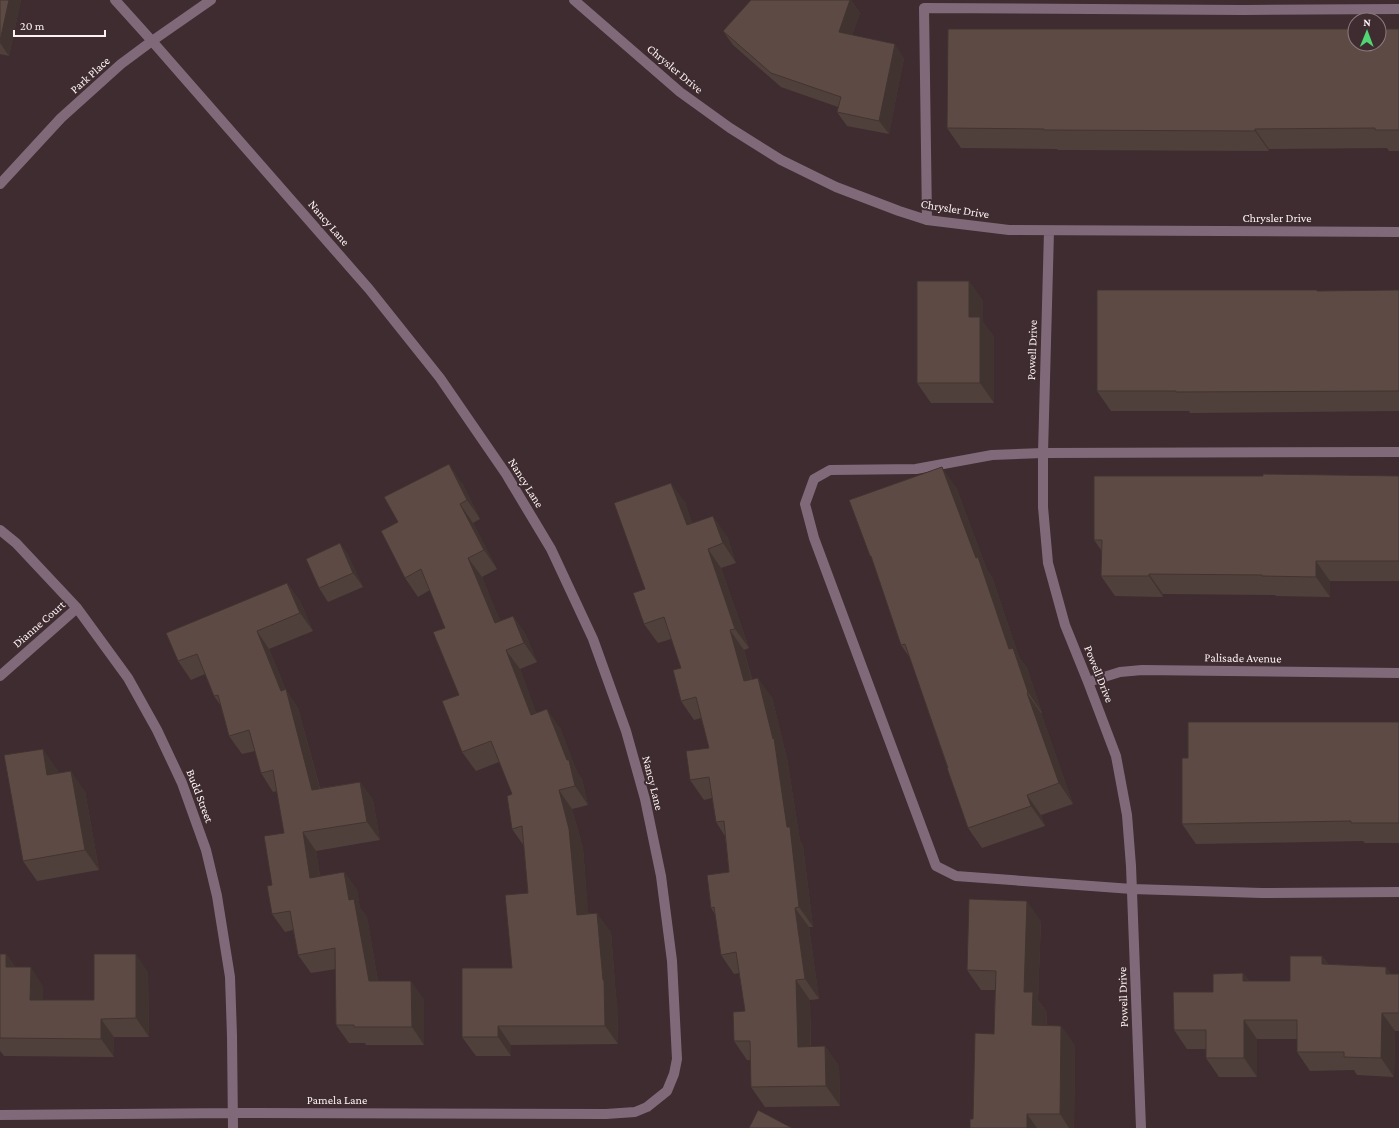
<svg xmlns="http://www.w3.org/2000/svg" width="1399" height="1128" font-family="'Crimson Pro',serif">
	<rect width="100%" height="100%" fill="#3e2c30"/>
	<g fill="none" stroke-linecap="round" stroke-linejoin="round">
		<!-- lane -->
		<path stroke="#806a7a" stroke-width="10" d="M 927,220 L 924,8 L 1243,10 L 1399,9
			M 1132,889 L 956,876 L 936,866 L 814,538 L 805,504 L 814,479 L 830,470 L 916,469 L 992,455 L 1043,453 L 1399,452"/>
		<!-- street -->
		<path stroke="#806a7a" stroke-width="10" d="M 574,0 L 680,92 L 730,128 L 781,160 L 836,187 L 899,211 L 927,220 L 1009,230 L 1399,232
			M 0,184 L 61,118 L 121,64 L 152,41 L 211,0
			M 1049,231 L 1043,453 L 1043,507 L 1048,563 L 1065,625 L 1088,682 L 1116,756 L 1127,815 L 1131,866 L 1141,1128
			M 0,530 L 16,543 L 77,608 L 128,678 L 157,730 L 182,783 L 206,850 L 217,896 L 230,977 L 232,1036 L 233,1128
			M 0,676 L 77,608
			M 1088,682 L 1120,672 L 1142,670 L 1399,673
			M 1132,889 L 1262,893 L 1399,892
			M 0,1115 L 233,1113 L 606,1114 L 635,1112 L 647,1107 L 667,1091 L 674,1074 L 677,1059 L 672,961 L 661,876 L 645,799 L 626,731 L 593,639 L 551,549 L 506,474 L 440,378 L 369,289 L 152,41 L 115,0"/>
	</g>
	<!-- wall -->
	<path fill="#50403b" d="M 0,0 L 21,0 L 9,56 L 0,54 Z
		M 751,0 L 851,0 L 860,13 L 852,35 L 904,58 L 889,134 L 847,126 L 837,112 L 838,107 L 781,87 L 733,45 L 723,31 Z
		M 1399,29 L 1399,151 L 1389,151 L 1387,148 L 1269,149 L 1269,151 L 1058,150 L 1057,149 L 961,148 L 947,128 Z
		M 969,281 L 983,301 L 983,322 L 994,337 L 994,403 L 931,403 L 917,383 Z
		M 1399,290 L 1399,411 L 1190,413 L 1189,411 L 1111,411 L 1097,391 L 1318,291 Z
		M 1263,476 L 1399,476 L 1399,581 L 1330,581 L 1330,597 L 1276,596 L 1275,595 L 1163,594 L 1163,597 L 1115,596 L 1101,576 L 1101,550 L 1094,540 Z
		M 462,483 L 480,519 L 473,523 L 497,569 L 482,577 L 500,621 L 513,616 L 526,635 L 537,662 L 520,669 L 536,713 L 560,728 L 577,772 L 582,779 L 588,805 L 572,809 L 583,848 L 588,914 L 611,932 L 616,997 L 617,999 L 618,1044 L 511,1045 L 511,1056 L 476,1056 L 462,1037 L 512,968 L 528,893 L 524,846 L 512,829 L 512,794 L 499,762 L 476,771 L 462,752 L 459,695 L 445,628 L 430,590 L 418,597 L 405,578 L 398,522 Z
		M 956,487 L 987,570 L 992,577 L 1019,657 L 1027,668 L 1042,713 L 1041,713 L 1073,804 L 1041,815 L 1045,826 L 982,848 L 968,828 L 910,658 L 901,645 L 872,559 L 870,556 Z
		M 685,502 L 692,523 L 727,536 L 736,563 L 721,568 L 749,648 L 744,650 L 752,679 L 772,697 L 786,755 L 787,758 L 800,841 L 803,846 L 813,927 L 809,927 L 819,999 L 810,1000 L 811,1047 L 825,1046 L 839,1066 L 840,1106 L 765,1107 L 751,1087 L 751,1060 L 747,1060 L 734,1041 L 745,1011 L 739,973 L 734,974 L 721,955 L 715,914 L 711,908 L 729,872 L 725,836 L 716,822 L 712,798 L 704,800 L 690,780 L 709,748 L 701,718 L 694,720 L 681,701 L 681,668 L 671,639 L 658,643 L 644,624 L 645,589 Z
		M 340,543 L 349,557 L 363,587 L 328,602 L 319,588 Z
		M 287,583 L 300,601 L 313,631 L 269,649 L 286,690 L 298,708 L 320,788 L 360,782 L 373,800 L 380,840 L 316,851 L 320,876 L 344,872 L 357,890 L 360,908 L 367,917 L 378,981 L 424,999 L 424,1045 L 366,1045 L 365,1043 L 349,1043 L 336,1025 L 336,969 L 311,973 L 298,955 L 293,930 L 285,932 L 272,914 L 272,885 L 284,833 L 277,791 L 273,792 L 261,773 L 255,751 L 242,754 L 229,736 L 221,706 L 214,696 L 205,674 L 191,680 L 178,661 Z
		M 1399,722 L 1399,843 L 1365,843 L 1363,841 L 1196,844 L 1182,824 L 1188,758 Z
		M 57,769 L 58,774 L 85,791 L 99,870 L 37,881 L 23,861 Z
		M 1041,921 L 1038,1000 L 1047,1012 L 1047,1025 L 1061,1026 L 1075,1046 L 1074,1128 L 970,1128 L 973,1119 L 994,1034 L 995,990 L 981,990 L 967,970 Z
		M 6,954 L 15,967 L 43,986 L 43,1000 L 94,1000 L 148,972 L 149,1037 L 114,1037 L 114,1057 L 4,1056 L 0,1051 L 0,1038 Z
		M 1322,956 L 1328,964 L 1386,967 L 1391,974 L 1399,974 L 1399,1031 L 1395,1031 L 1394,1077 L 1357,1075 L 1354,1070 L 1310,1071 L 1297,1052 L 1297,1039 L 1257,1039 L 1257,1077 L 1219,1077 L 1206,1058 L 1206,1049 L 1187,1049 L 1174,1030 L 1243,973 L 1249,981 L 1290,981 Z"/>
	<!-- shaded-wall -->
	<path fill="#413430" d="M 9,0 L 21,0 L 9,56 L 0,43 Z
		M 850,0 L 851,0 L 860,13 L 849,46 L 839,32 Z
		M 895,44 L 904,58 L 889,134 L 879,121 Z
		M 1255,129 L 1269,149 L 1269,151 L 1255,131 Z
		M 969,281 L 983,301 L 983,322 L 994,337 L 994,403 L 980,383 L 969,317 Z
		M 449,464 L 462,483 L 480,519 L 467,500 Z
		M 942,467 L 956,487 L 987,570 L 992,577 L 1019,657 L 1027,668 L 1042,713 L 1028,692 L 1009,649 Z
		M 671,483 L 685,502 L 700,545 L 687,525 Z
		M 460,504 L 473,523 L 497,569 L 484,550 Z
		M 713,516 L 727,536 L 736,563 L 723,543 Z
		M 340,543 L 349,557 L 363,587 L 353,573 Z
		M 708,549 L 721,568 L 749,648 L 735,629 Z
		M 468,558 L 482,577 L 509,642 L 495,623 Z
		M 1316,561 L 1330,581 L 1330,597 L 1316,577 Z
		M 1149,574 L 1163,594 L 1163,597 L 1149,576 Z
		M 287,583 L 300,601 L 313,631 L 300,613 Z
		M 513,616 L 526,635 L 537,662 L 524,643 Z
		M 730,630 L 744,650 L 757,701 L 744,681 Z
		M 257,631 L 269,649 L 286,690 L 298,708 L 325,808 L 312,790 L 281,691 Z
		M 506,650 L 520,669 L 544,733 L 531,715 Z
		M 758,678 L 772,697 L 786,755 L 787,758 L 800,841 L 803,846 L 813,927 L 799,907 L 773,739 Z
		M 1027,693 L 1041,713 L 1073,804 L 1059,783 Z
		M 547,709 L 560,728 L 577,772 L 582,779 L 588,805 L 575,786 L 567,760 Z
		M 43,749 L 57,769 L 62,795 L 47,775 Z
		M 71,771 L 85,791 L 99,870 L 85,850 Z
		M 360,782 L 373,800 L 380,840 L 367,822 Z
		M 559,790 L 572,809 L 583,848 L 590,934 L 577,915 Z
		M 1027,795 L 1041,815 L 1045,826 L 1031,806 Z
		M 303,832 L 316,851 L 323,896 L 310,878 Z
		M 344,872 L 357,890 L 360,908 L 367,917 L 381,999 L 369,981 L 349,900 Z
		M 1027,901 L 1041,921 L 1038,1000 L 1047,1012 L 1046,1045 L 1032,1025 L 1024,992 Z
		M 795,908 L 809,927 L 819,999 L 805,979 Z
		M 597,913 L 611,932 L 616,997 L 617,999 L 618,1044 L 605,1026 L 603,980 Z
		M 6,954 L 19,973 L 6,967 Z
		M 136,954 L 148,972 L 149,1037 L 136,1018 Z
		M 1322,956 L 1335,975 L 1322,964 Z
		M 31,967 L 43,986 L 43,1018 L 30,1000 Z
		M 1386,967 L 1399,985 L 1386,974 Z
		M 1243,973 L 1256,992 L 1243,981 Z
		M 796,980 L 810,1000 L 811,1066 L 798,1047 Z
		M 411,981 L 424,999 L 424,1045 L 412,1027 Z
		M 1382,1013 L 1395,1031 L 1394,1077 L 1381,1058 Z
		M 101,1019 L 114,1037 L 114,1057 L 101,1039 Z
		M 1244,1020 L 1257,1039 L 1257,1077 L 1244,1058 Z
		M 498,1026 L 511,1045 L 511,1056 L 498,1037 Z
		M 1061,1026 L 1075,1046 L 1074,1128 L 1069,1128 L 1060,1114 Z
		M 825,1046 L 839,1066 L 840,1106 L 826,1086 Z
		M 1027,1114 L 1037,1128 L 1027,1128 Z"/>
	<!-- building -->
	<path fill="#5d4a45" stroke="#413430" d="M 0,0 L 9,0 L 0,41 Z
		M 751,0 L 850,0 L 839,32 L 895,44 L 879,121 L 837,112 L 841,97 L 771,73 L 723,31 Z
		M 948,29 L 1355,29 L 1355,44 L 1379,44 L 1379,29 L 1399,29 L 1399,130 L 1375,130 L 1375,128 L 1255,129 L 1255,131 L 1044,130 L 1044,129 L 947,128 Z
		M 917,281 L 969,281 L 969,317 L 980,317 L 980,383 L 917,383 Z
		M 1097,290 L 1317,290 L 1317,291 L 1399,290 L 1399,391 L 1176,392 L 1176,391 L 1097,391 Z
		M 449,464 L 467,500 L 460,504 L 484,550 L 468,558 L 495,623 L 513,616 L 524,643 L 506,650 L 531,715 L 547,709 L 567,760 L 569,760 L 575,786 L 559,790 L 569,829 L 577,915 L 597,913 L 603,980 L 604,980 L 605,1026 L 498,1026 L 498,1037 L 462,1037 L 462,968 L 512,968 L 505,895 L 528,893 L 522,826 L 512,829 L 507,796 L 512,794 L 491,741 L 462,752 L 442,701 L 459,695 L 433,632 L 445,628 L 421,569 L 405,578 L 381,531 L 398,522 L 384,497 Z
		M 942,467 L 976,558 L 978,557 L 1009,649 L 1013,648 L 1028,692 L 1027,693 L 1059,783 L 1027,795 L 1031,806 L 968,828 L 947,768 L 948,768 L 905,644 L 901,645 L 871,556 L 870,556 L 849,500 Z
		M 1263,474 L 1399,476 L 1399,561 L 1316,561 L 1316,577 L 1262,576 L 1262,575 L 1149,574 L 1149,576 L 1101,576 L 1102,540 L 1094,540 L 1094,476 L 1263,476 Z
		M 671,483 L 687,525 L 713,516 L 723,543 L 708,549 L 735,629 L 730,630 L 744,681 L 758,678 L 773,739 L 774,738 L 787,827 L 790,827 L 799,907 L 795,908 L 805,979 L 796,980 L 798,1047 L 825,1046 L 826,1086 L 751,1087 L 750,1041 L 734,1041 L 733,1012 L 745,1011 L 736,952 L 721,955 L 714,907 L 711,908 L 707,875 L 729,872 L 724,821 L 716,822 L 709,777 L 690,780 L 686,751 L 709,748 L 696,697 L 681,701 L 673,670 L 681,668 L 664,617 L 644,624 L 633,593 L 645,589 L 614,503 Z
		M 340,543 L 353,573 L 319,588 L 306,559 Z
		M 287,583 L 300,613 L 257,631 L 281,691 L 286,689 L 312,790 L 360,782 L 367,822 L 303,832 L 310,878 L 344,872 L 349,900 L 354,899 L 369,981 L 411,981 L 412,1027 L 354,1027 L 354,1025 L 336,1025 L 335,948 L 298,955 L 290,911 L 272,914 L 267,886 L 272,885 L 264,836 L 284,833 L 273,770 L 261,773 L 249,730 L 229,736 L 218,695 L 214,696 L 197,654 L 178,661 L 166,633 Z
		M 1188,722 L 1399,722 L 1399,823 L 1351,823 L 1351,821 L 1182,824 L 1182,758 L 1188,758 Z
		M 43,749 L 47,775 L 71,771 L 85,850 L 23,861 L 4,755 Z
		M 969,899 L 1027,901 L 1024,992 L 1033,992 L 1032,1025 L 1061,1026 L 1060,1114 L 1027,1114 L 1027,1128 L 970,1128 L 970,1119 L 973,1119 L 975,1033 L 994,1034 L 996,971 L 967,970 Z
		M 0,954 L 6,954 L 6,967 L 31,967 L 30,1000 L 94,1000 L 94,954 L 136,954 L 136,1018 L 101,1019 L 101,1039 L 0,1038 Z
		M 1290,956 L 1322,956 L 1322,964 L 1386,967 L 1386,974 L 1399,974 L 1399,1013 L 1382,1013 L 1381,1058 L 1344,1057 L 1344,1052 L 1297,1052 L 1297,1020 L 1244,1020 L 1244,1058 L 1206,1058 L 1206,1030 L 1174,1030 L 1173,992 L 1213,992 L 1213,974 L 1243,973 L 1243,981 L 1290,981 Z
		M 758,1110 L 792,1128 L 749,1128 Z"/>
	<g text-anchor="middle" stroke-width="4" stroke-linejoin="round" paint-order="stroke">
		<!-- street labels -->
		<g font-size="12" fill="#fdf1f3" stroke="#3e2c30">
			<text transform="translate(675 69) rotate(40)" y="4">Chrysler Drive</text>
			<text transform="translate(90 75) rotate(-42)" y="4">Park Place</text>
			<text transform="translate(955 209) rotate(9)" y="4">Chrysler Drive</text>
			<text x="1277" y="222">Chrysler Drive</text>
			<text transform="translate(329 223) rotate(49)" y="4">Nancy Lane</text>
			<text transform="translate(1032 350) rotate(-88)" y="4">Powell Drive</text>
			<text transform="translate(526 483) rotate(58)" y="4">Nancy Lane</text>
			<text transform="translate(39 624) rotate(-41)" y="4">Dianne Court</text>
			<text transform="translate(1243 658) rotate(1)" y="4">Palisade Avenue</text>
			<text transform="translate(1099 674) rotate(68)" y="4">Powell Drive</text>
			<text transform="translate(653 783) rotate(76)" y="4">Nancy Lane</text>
			<text transform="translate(200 796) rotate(69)" y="4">Budd Street</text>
			<text transform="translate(1123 997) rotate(-92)" y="4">Powell Drive</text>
			<text x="337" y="1104">Pamela Lane</text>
		</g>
	</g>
	<!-- north arrow -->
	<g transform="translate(1367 32) rotate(1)"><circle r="19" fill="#3e2c30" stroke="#8a7b7e"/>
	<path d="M0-3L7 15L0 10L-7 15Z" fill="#52d673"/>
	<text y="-6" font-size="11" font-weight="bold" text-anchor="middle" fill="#fdf1f3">N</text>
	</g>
	<!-- scale -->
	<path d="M14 30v6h91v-6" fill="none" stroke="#fdf1f3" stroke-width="2"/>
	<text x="20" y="30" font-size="12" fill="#fdf1f3" stroke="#3e2c30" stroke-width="3" paint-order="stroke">20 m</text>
</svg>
